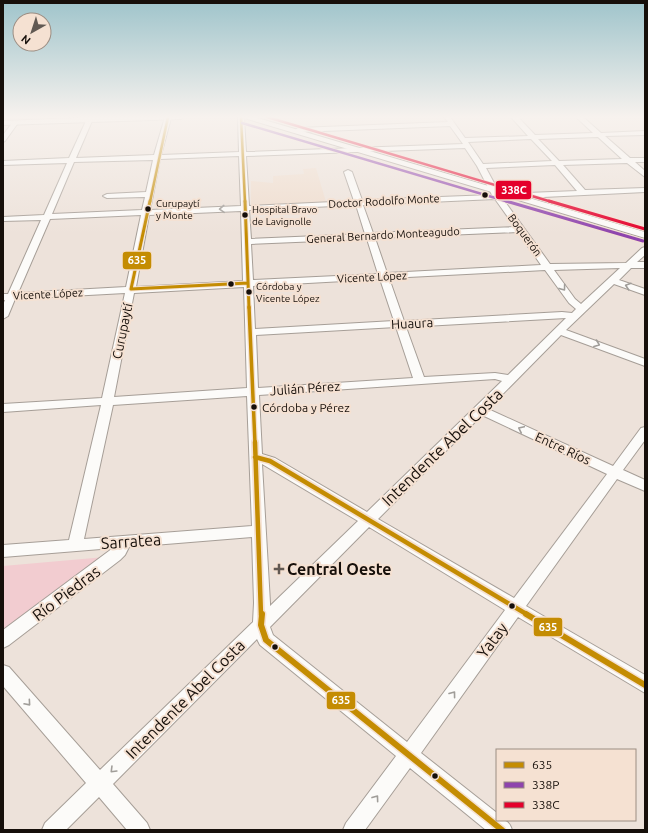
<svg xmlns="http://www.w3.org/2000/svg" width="648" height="833" font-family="Ubuntu,sans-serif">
	<rect width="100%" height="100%" fill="#ede2da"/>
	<!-- built -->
	<path fill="#efdccd" d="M 316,168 L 326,202 L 254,205 L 251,204 L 251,181 L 273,183 L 273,176 L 304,174 L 303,169 Z"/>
	<!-- green -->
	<path fill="#f2ccd0" d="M 105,557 L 3,634 L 3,566 Z"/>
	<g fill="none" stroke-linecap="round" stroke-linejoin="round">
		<defs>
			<path id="minor" d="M 165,117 L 171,118 L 161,155 L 239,152 L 238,117 L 244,117 L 246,152 L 463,144 L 450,126 L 298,132 L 295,130 L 298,128 L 448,122 L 444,117 L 450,117 L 465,138 L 528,136 L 511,117 L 518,117 L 535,135 L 593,133 L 576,117 L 583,117 L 601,133 L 645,131 L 645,135 L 605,136 L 630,158 L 645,158 L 645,162 L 635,162 L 645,171 L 645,177 L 627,163 L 563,165 L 585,190 L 645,188 L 645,192 L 503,199 L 550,264 L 626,263 L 642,248 L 645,247 L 645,255 L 637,262 L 645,262 L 645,268 L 631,268 L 619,280 L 645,289 L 645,295 L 614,284 L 566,330 L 645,359 L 645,366 L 561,335 L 488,409 L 613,466 L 641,428 L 645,427 L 645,440 L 623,470 L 645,480 L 645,491 L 617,479 L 526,606 L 645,675 L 645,693 L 518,617 L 421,753 L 497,813 L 497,820 C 506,820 509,821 512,830 L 486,830 L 410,768 L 365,830 L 343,830 L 346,823 L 396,756 L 260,645 L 257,639 L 113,784 L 147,823 L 150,830 L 127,830 L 99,797 L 66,830 L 42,830 L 45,823 L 86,783 L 3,686 L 3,665 L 9,667 L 100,770 L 253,622 L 254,603 L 252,537 L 129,547 L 125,555 L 120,560 L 9,645 L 3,648 L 3,630 L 113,548 L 3,557 L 3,545 L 69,540 L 101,405 L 3,412 L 3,404 L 102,398 L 125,293 L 15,299 L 8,316 L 3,319 L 3,305 L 5,300 L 3,300 L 3,294 L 8,294 L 41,220 L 3,221 L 3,217 L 44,215 L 67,163 L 3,165 L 3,161 L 69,158 L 86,121 L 89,119 L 92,121 L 76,158 L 154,155 ZM 598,137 L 622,159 L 559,161 L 538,139 ZM 531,139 L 552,161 L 483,164 L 468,142 ZM 465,148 L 477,166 L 492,195 L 362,200 L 352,172 L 348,170 L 344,172 L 354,201 L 249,206 L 246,156 ZM 239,156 L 241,206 L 150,210 L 160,159 ZM 153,160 L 146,192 L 107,194 L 103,196 L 107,198 L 145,197 L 142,210 L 52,214 L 74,162 ZM 555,165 L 577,191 L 500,194 L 486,168 ZM 495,199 L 515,227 L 373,233 L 363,205 ZM 356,205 L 365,234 L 251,239 L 249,210 ZM 241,211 L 243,281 L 136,287 L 149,215 ZM 141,215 L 126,287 L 18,293 L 50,219 ZM 518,232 L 541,265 L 387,273 L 375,238 ZM 367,239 L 378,274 L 253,280 L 251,244 ZM 620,268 L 581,304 L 575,299 L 554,270 ZM 545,270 L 569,303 L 576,309 L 572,313 L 562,312 L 404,321 L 389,278 ZM 380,279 L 394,321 L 255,329 L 253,286 ZM 244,287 L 247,388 L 114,397 L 134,293 ZM 566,318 L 508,375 L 495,373 L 424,377 L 406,327 ZM 396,327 L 413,378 L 258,388 L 256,335 ZM 495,379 L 502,381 L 367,512 L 275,458 L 262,454 L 259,395 ZM 247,396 L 252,526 L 84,539 L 113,405 ZM 482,415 L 607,474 L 514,598 L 378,519 ZM 262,464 L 358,521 L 270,606 L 270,603 ZM 369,527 L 505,610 L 407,742 L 273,635 L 270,627 Z
				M 13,122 L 18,123 L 5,141 L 3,142 L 3,135 Z"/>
			<path id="major" d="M 99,117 L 184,117 L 181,119 L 3,125 L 3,121 Z
				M 241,117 L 254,117 L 645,232 L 645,238 Z"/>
		</defs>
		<!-- minor casing -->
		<use href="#minor" stroke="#a69e97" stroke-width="2"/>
		<!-- major casing -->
		<use href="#major" stroke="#a69e97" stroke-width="2"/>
		<!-- minor -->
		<use href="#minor" fill="#fcfbf9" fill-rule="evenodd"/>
		<!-- major -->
		<use href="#major" fill="#fcfbf9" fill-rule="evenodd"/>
		<defs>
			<path id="bus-1-far4" d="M 241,117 L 245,202
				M 150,202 L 168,117"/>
			<path id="bus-1-far3" d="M 150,201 L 131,289 L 248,283
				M 245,201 L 249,308"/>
			<path id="bus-1-far2" d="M 249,307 L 255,443"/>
			<path id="bus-1-far1" d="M 255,442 L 261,615
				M 255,457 L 270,461 L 528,615"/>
			<path id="bus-1" d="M 262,614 L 261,625 L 266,640 L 502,830
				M 526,614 L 645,685"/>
			<path id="bus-2-far1" d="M 242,123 L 509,202"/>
			<path id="bus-2" d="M 506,201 L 643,241"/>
			<path id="bus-3-far1" d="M 267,117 L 552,202"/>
			<path id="bus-3" d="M 549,201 L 645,229"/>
		</defs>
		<!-- bus-1-far4 casing -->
		<use href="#bus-1-far4" stroke="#f5e1d2" stroke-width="4"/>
		<!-- bus-1-far3 casing -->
		<use href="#bus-1-far3" stroke="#f5e1d2" stroke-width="5"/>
		<!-- bus-1-far2 casing -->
		<use href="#bus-1-far2" stroke="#f5e1d2" stroke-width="6"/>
		<!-- bus-1-far1 casing -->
		<use href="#bus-1-far1" stroke="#f5e1d2" stroke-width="8"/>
		<!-- bus-1 casing -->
		<use href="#bus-1" stroke="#f5e1d2" stroke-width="9"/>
		<!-- bus-2-far1 casing -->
		<use href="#bus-2-far1" stroke="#f5e1d2" stroke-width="4"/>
		<!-- bus-2 casing -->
		<use href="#bus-2" stroke="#f5e1d2" stroke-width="5"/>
		<!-- bus-3-far1 casing -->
		<use href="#bus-3-far1" stroke="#f5e1d2" stroke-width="4"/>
		<!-- bus-3 casing -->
		<use href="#bus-3" stroke="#f5e1d2" stroke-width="5"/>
		<!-- bus-1-far4 -->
		<use href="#bus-1-far4" stroke="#c48c02" stroke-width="2.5"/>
		<!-- bus-1-far3 -->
		<use href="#bus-1-far3" stroke="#c48c02" stroke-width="3"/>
		<!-- bus-1-far2 -->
		<use href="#bus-1-far2" stroke="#c48c02" stroke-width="3.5"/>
		<!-- bus-1-far1 -->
		<use href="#bus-1-far1" stroke="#c48c02" stroke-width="4.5"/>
		<!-- bus-1 -->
		<use href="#bus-1" stroke="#c48c02" stroke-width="6"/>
		<!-- bus-2-far1 -->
		<use href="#bus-2-far1" stroke="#8e44ad" stroke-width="2.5"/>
		<!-- bus-2 -->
		<use href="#bus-2" stroke="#8e44ad" stroke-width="3"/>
		<!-- bus-3-far1 -->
		<use href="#bus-3-far1" stroke="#e4002b" stroke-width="2.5"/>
		<!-- bus-3 -->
		<use href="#bus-3" stroke="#e4002b" stroke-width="3"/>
	</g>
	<!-- one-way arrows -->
	<defs><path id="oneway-chevron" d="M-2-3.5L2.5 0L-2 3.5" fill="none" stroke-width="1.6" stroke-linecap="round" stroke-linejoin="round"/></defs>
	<g stroke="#a09d99">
		<use href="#oneway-chevron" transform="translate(222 209) rotate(177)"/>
		<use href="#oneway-chevron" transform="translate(628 286) rotate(-162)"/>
		<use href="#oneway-chevron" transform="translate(563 288) rotate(54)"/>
		<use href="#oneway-chevron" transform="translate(597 344) rotate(21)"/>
		<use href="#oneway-chevron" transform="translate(521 429) rotate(-155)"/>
		<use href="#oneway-chevron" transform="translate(453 694) rotate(-53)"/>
		<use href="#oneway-chevron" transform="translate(28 703) rotate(49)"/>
		<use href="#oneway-chevron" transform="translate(113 770) rotate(135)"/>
		<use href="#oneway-chevron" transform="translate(376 798) rotate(-54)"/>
	</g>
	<!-- sky -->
	<linearGradient id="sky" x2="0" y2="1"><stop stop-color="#9fc4cb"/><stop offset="0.5" stop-color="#f7f2ee"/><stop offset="1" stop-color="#f7f2ee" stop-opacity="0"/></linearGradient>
	<rect width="648" height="234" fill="url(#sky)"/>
	<!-- markers -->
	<g fill="#160f0a" stroke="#f5e1d2" stroke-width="1.5">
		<circle cx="485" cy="195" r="3.5"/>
		<circle cx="148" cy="209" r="3.5"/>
		<circle cx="245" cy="215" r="3.5"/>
		<circle cx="231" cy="284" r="3.5"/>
		<circle cx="249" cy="292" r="3.5"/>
		<circle cx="254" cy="407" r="3.5"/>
		<circle cx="512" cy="606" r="3.5"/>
		<circle cx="275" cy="647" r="3.5"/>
		<circle cx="435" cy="776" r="3.5"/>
	</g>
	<path fill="#615953" stroke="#f5e1d2" stroke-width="1.5" d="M277 563h4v4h4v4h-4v4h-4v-4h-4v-4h4z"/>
	<g text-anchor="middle" stroke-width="4" stroke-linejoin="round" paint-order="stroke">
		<!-- far-bus labels -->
		<g font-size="10" fill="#160f0a" stroke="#f5e1d2" text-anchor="start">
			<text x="156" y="207">Curupaytí<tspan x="156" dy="12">y Monte</tspan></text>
			<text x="252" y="213">Hospital Bravo<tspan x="252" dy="12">de Lavignolle</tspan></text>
			<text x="256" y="290">Córdoba y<tspan x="256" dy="12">Vicente López</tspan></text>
		</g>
		<!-- far-street labels -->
		<g font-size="11" fill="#160f0a" stroke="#f5e1d2">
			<text transform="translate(384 201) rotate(-3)" y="4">Doctor Rodolfo Monte</text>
			<text transform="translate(383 235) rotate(-3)" y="4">General Bernardo Monteagudo</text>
			<text transform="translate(525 235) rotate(54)" y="4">Boquerón</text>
			<text transform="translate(372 277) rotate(-3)" y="4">Vicente López</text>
			<text transform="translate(48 294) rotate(-3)" y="4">Vicente López</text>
		</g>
		<!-- bus labels -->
		<g font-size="12" fill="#160f0a" stroke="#f5e1d2" text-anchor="start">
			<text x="262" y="412">Córdoba y Pérez</text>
		</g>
		<!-- street labels -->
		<g font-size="13" fill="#160f0a" stroke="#f5e1d2">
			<text transform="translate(412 323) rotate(-3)" y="5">Huaura</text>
			<text transform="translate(122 331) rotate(-78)" y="5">Curupaytí</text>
			<text transform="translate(305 388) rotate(-4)" y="5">Julián Pérez</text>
			<text transform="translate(563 448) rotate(25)" y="5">Entre Ríos</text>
		</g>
		<!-- near-street labels -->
		<g font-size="16" fill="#160f0a" stroke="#f5e1d2">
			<text transform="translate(442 447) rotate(-44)" y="6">Intendente Abel Costa</text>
			<text transform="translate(131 541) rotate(-4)" y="6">Sarratea</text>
			<text transform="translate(66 593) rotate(-37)" y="6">Río Piedras</text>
			<text transform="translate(492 640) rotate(-53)" y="6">Yatay</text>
			<text transform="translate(185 699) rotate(-45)" y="6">Intendente Abel Costa</text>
		</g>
		<!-- near-poi labels -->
		<g font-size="16" font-weight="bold" fill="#160f0a" stroke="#f5e1d2" text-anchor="start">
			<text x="287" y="575">Central Oeste</text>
		</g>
	</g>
	<g stroke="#f5e1d2" stroke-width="1.5">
		<rect x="495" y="180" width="37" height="20" rx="4" fill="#e4002b"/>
		<rect x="122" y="251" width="30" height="19" rx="4" fill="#c48c02"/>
		<rect x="533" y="617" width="30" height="20" rx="4" fill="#c48c02"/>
		<rect x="326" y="691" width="30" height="19" rx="4" fill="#c48c02"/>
	</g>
	<g font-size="11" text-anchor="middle" font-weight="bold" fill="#fff">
		<text x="514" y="194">338C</text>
		<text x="137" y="264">635</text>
		<text x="548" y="631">635</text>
		<text x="341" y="704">635</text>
	</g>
	<!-- border -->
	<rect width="648" height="833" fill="none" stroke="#160f0a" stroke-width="8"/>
	<!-- legend -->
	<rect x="496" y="749" width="140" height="72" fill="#f5e1d2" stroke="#9c8d82"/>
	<rect x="504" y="762" width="20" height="6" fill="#c48c02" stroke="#9c8d82"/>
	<text x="532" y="769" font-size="12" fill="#160f0a">635</text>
	<rect x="504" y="782" width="20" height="6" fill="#8e44ad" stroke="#9c8d82"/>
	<text x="532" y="789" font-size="12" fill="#160f0a">338P</text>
	<rect x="504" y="802" width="20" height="6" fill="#e4002b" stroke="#9c8d82"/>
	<text x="532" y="809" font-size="12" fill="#160f0a">338C</text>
	<!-- north arrow -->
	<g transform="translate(32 32) rotate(219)"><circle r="19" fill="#f5e1d2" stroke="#9c8d82"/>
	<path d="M0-3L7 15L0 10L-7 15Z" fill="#615953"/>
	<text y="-6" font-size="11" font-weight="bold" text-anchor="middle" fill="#160f0a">N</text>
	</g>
</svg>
